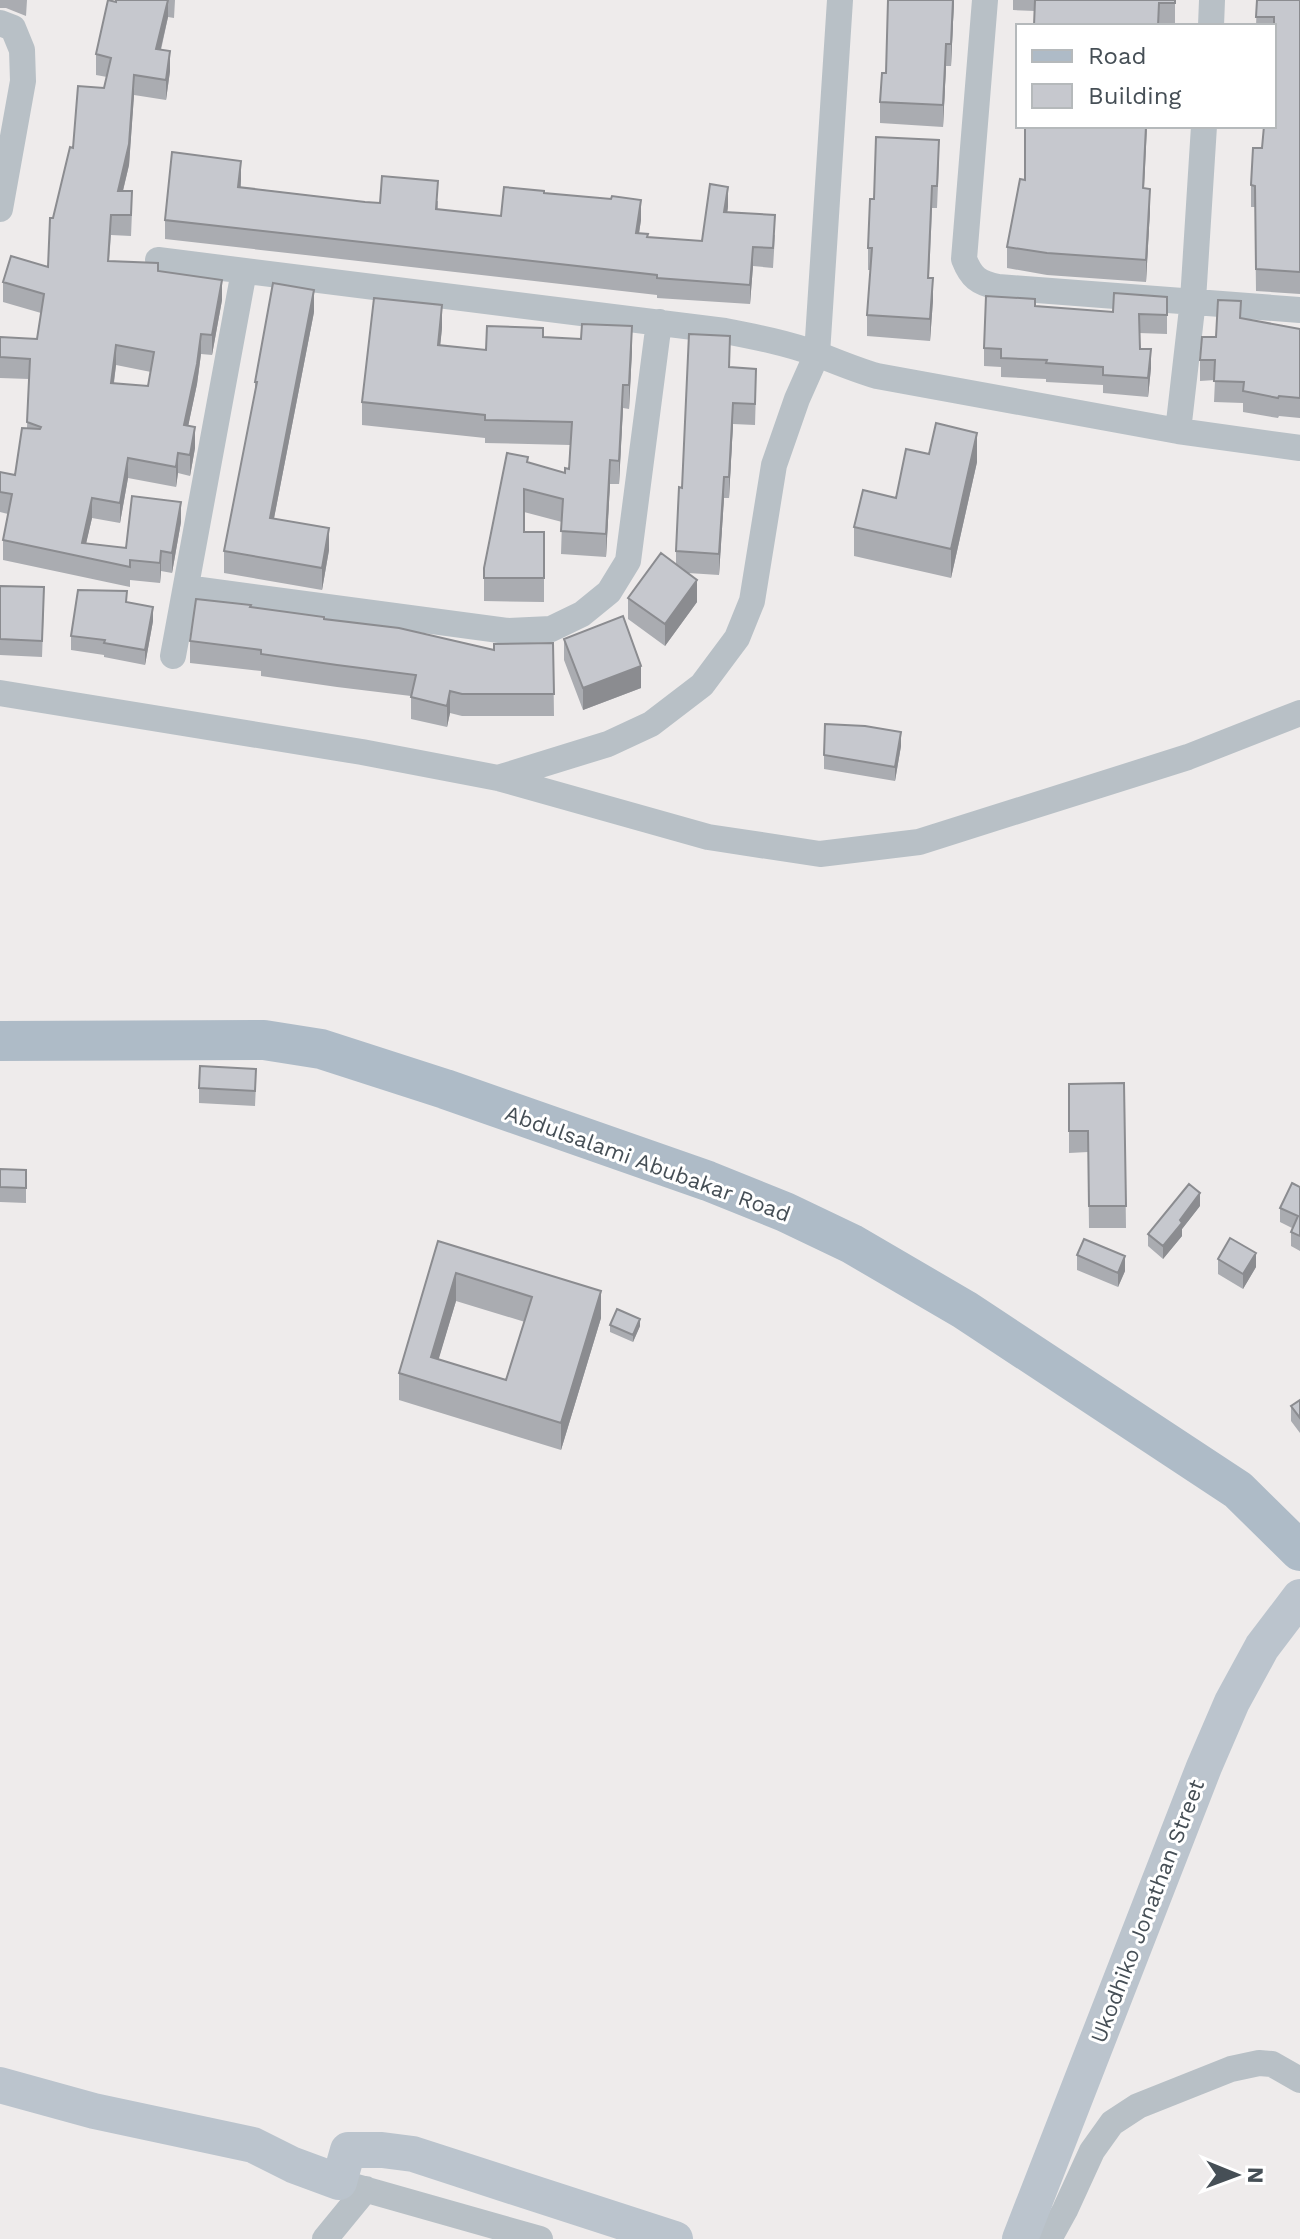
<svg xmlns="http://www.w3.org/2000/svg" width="1300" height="2239" font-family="'Work Sans',sans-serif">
	<rect width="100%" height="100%" fill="#eeebeb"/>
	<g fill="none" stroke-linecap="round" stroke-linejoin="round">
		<!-- street -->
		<path stroke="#b8c0c6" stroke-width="26" d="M 985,0 L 964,259 C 971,277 978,283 998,287 L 1300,310
			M 0,23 L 13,28 L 22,50 L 23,81 L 0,209
			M 1211,26 L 1212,0
			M 158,260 L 725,331 C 756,337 787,343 817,354 C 837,362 856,370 877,376 L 1178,431 L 1300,448
			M 1178,431 L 1193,300 L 1204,126
			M 186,588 L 507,631 L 551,629 L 582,614 L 609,592 L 628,561 L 659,322
			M 173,656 L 244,271
			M 0,693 L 362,752 L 498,778 L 708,837 L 820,854 L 919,842 L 1188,757 L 1300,713
			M 498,778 L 608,744 L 651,724 L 702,685 L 737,638 L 752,601 L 774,465 L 797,399 L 817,354 L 840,0
			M 339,2182 L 540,2239
			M 325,2239 L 366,2189
			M 1049,2239 L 1065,2210 L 1092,2151 L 1112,2123 L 1138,2106 L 1231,2069 L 1259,2063 L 1272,2064 L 1300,2080"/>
		<!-- secondary -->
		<path stroke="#bbc4cd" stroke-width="36" d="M 0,2085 L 94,2111 L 253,2145 L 293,2165 L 339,2182 L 348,2150 L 382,2150 L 413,2154 L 675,2239
			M 1020,2239 L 1204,1767 L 1232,1702 L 1262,1647 L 1300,1597"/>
		<!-- primary -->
		<path stroke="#aebbc7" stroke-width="40" d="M 0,1041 L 264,1040 L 321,1049 L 445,1089 L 708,1181 L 785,1212 L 852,1244 L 965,1310 L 1238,1490 L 1300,1551"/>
	</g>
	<!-- wall -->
	<path fill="#aaacb1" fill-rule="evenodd" d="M 0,0 L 27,0 L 26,16 L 6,8 L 0,8 Z
		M 116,0 L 175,0 L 174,18 L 168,17 L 161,50 L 170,71 L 166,100 L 134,95 L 129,165 L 123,191 L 132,212 L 131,236 L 111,235 L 109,261 L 158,271 L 222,300 L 212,355 L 201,354 L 197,384 L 188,426 L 195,448 L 190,476 L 178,473 L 176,487 L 128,478 L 120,523 L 92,518 L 86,543 L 126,548 L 181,522 L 172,573 L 161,571 L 160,583 L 130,580 L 130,587 L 3,560 L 3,540 L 8,514 L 0,512 L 0,472 L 15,475 L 27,428 L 29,379 L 0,378 L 0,337 L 37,339 L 41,313 L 3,302 L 3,282 L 48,267 L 53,218 L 73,148 L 104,88 L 107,77 L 96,75 L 96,54 ZM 116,365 L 151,372 L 148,386 L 114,383 Z
		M 954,0 L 951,66 L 946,66 L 943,127 L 880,123 L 880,102 L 886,73 Z
		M 1013,0 L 1175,0 L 1175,25 L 1034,26 L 1035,11 L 1013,10 Z
		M 1257,0 L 1300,0 L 1300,294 L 1256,291 L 1255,207 L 1251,207 L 1251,185 L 1262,148 L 1274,126 L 1274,26 L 1256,26 Z
		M 939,162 L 937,208 L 932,208 L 929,278 L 933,300 L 930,341 L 867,336 L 867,315 L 871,270 L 868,270 L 868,248 L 874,199 Z
		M 241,180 L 241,187 L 365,202 L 380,203 L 438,201 L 438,209 L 501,216 L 544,193 L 641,220 L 639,233 L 648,237 L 702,241 L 728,207 L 727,213 L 775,235 L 773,268 L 753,266 L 750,304 L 657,298 L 657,295 L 165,239 L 165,220 Z
		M 1025,180 L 1144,188 L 1150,210 L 1146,282 L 1047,275 L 1007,268 L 1007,247 Z
		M 1167,297 L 1167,334 L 1139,333 L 1140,349 L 1151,368 L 1148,397 L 1103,393 L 1103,385 L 1046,382 L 1046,379 L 1001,377 L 1001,367 L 984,366 L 984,348 L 1035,307 L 1113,312 Z
		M 314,312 L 274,518 L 329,550 L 322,590 L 224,573 L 224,551 L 255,391 L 255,382 Z
		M 1241,318 L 1300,329 L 1300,418 L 1279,416 L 1278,418 L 1243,412 L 1243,403 L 1214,402 L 1215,380 L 1200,381 L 1200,360 Z
		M 442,328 L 440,345 L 486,350 L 543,337 L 632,350 L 629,409 L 623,408 L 619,484 L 610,484 L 606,557 L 561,554 L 562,522 L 524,512 L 524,532 L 544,532 L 544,602 L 484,601 L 484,568 L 528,463 L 565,473 L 569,469 L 570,445 L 485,443 L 485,438 L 362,425 L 362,402 Z
		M 730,367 L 756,390 L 755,425 L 733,424 L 729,498 L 724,498 L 719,575 L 688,573 L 697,602 L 665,646 L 628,619 L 628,598 L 676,564 L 676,551 L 682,488 Z
		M 929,454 L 977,462 L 951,578 L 854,556 L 854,527 L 896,498 Z
		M 0,586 L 44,603 L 42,657 L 0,655 Z
		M 127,602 L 153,621 L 145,665 L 104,657 L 104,655 L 71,650 L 71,636 Z
		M 251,607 L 324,619 L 494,650 L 553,643 L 554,716 L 462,716 L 450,713 L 447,727 L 411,719 L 411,696 L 337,687 L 261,676 L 261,671 L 190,663 L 190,641 Z
		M 564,639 L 641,688 L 583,710 L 564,660 Z
		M 901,746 L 895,781 L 824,769 L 824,755 Z
		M 1124,1083 L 1126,1228 L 1089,1228 L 1088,1152 L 1069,1153 L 1069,1084 Z
		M 256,1084 L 255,1106 L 199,1103 L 199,1088 Z
		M 0,1169 L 26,1170 L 26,1203 L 0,1202 Z
		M 1300,1187 L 1300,1251 L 1291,1246 L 1291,1232 L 1292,1228 L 1280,1222 L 1280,1208 Z
		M 1200,1206 L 1182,1229 L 1182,1236 L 1163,1259 L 1148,1246 L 1148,1234 Z
		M 438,1241 L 601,1318 L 561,1450 L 399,1400 L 399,1373 ZM 456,1301 L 525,1322 L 506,1380 L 438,1360 Z
		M 1077,1255 L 1125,1271 L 1118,1287 L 1077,1270 Z
		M 1218,1259 L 1256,1267 L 1243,1289 L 1218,1274 Z
		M 610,1325 L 640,1326 L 633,1342 L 610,1332 Z
		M 1300,1400 L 1300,1433 L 1291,1421 L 1291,1406 Z"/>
	<!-- shaded-wall -->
	<path fill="#8b8c90" d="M 168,0 L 168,17 L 156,69 L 156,49 Z
		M 953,0 L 954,0 L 951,66 L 951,44 Z
		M 946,44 L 946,66 L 943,127 L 943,105 Z
		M 170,51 L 170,71 L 166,100 L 166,80 Z
		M 134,75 L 134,95 L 129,165 L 118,211 L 118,191 Z
		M 1146,126 L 1147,126 L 1143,210 L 1143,188 Z
		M 241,161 L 241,180 L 238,207 L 238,187 Z
		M 728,187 L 728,207 L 724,232 L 724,212 Z
		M 1150,189 L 1150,210 L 1146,282 L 1146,260 Z
		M 641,200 L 641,220 L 636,252 L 636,233 Z
		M 753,247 L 753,266 L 750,304 L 750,285 Z
		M 933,278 L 933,300 L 930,341 L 930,319 Z
		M 222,280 L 222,300 L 212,355 L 212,335 Z
		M 314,290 L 314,312 L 270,539 L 270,518 Z
		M 442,305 L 442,328 L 438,368 L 438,345 Z
		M 632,326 L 632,350 L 629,409 L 629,385 Z
		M 201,334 L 201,354 L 197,384 L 184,446 L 184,425 Z
		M 116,345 L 116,365 L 111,403 L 111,383 Z
		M 1151,349 L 1151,368 L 1148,397 L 1148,378 Z
		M 623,385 L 623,408 L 619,484 L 619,461 Z
		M 733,403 L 733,424 L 729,498 L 729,477 Z
		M 195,427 L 195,448 L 190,476 L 190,455 Z
		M 977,433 L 977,462 L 951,578 L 951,549 Z
		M 178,453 L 178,473 L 176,487 L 176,467 Z
		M 128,458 L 128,478 L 120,523 L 120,503 Z
		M 610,460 L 610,484 L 606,557 L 606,534 Z
		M 724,477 L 724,498 L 719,575 L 719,554 Z
		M 92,498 L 92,518 L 83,557 L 82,543 Z
		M 181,502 L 181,522 L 172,573 L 172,553 Z
		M 329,528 L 329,550 L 322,590 L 322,568 Z
		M 161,551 L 161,571 L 160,583 L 160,563 Z
		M 697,580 L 697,602 L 665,646 L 665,624 Z
		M 153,607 L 153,621 L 145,665 L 145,650 Z
		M 641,666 L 641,688 L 583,710 L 583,688 Z
		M 450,691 L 450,713 L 447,727 L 447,706 Z
		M 901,732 L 901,746 L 895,781 L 895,767 Z
		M 1200,1193 L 1200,1206 L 1182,1229 L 1182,1236 L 1163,1259 L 1163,1246 L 1180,1220 Z
		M 1256,1253 L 1256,1267 L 1243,1289 L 1243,1274 Z
		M 1125,1256 L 1125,1271 L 1118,1287 L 1118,1273 Z
		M 456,1273 L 456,1301 L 431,1385 L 431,1357 Z
		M 601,1291 L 601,1318 L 561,1450 L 561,1423 Z
		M 640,1319 L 640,1326 L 633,1342 L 633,1335 Z"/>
	<!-- building -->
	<path fill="#c6c8ce" stroke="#8b8c90" stroke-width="2" fill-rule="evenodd" d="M 108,0 L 116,2 L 116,0 L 168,0 L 156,49 L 170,51 L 166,80 L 134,75 L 129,144 L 118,191 L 132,191 L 131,215 L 111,215 L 108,261 L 158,263 L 158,271 L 222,280 L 212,335 L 201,334 L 197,364 L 184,425 L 195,427 L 190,455 L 178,453 L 176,467 L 128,458 L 120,503 L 92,498 L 82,543 L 126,548 L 132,496 L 181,502 L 172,553 L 161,551 L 160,563 L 130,560 L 130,567 L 3,540 L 12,494 L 0,492 L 0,472 L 15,475 L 22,428 L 40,429 L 41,427 L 27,422 L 30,359 L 0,357 L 0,337 L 37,339 L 44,294 L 3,282 L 11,256 L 48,267 L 50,218 L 53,218 L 70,147 L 73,148 L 78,86 L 104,88 L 111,58 L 96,54 ZM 116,345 L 154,352 L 148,386 L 111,383 Z
		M 888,0 L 953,0 L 951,44 L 946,44 L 943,105 L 880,102 L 882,73 L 886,73 Z
		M 1035,0 L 1175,0 L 1175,3 L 1159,3 L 1158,26 L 1034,26 Z
		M 1257,0 L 1300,0 L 1300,272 L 1256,269 L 1255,186 L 1251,185 L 1253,148 L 1262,148 L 1264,126 L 1274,126 L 1274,17 L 1256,17 Z
		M 1025,126 L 1146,126 L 1143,188 L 1150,189 L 1146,260 L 1047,253 L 1007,247 L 1020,179 L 1025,180 Z
		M 876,137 L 939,140 L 937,186 L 932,186 L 928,278 L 933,278 L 930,319 L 867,315 L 872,248 L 868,248 L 870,199 L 874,199 Z
		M 172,152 L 241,161 L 238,187 L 365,202 L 380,203 L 382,176 L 438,181 L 436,209 L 501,216 L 504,187 L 544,191 L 544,193 L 611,199 L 612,196 L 641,200 L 636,233 L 648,234 L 647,237 L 702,241 L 710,184 L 728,187 L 724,212 L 775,215 L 773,248 L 753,247 L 750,285 L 657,278 L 657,275 L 165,220 Z
		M 273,283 L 314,290 L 270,518 L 329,528 L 322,568 L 224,551 L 257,382 L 255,382 Z
		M 1114,293 L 1167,297 L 1167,315 L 1139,314 L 1140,349 L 1151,349 L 1148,378 L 1103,375 L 1103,367 L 1046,363 L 1047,360 L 1001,358 L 1001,349 L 984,348 L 986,296 L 1035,299 L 1035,306 L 1113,312 Z
		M 374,298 L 442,305 L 438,345 L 486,350 L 487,326 L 543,328 L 543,337 L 581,339 L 582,324 L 632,326 L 629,385 L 623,385 L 619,461 L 610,460 L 606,534 L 561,531 L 563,499 L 524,489 L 524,532 L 544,532 L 544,578 L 484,578 L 484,568 L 507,453 L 528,457 L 527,462 L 565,473 L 565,468 L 569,469 L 572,422 L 485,420 L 485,415 L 362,402 Z
		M 1218,300 L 1241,301 L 1240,318 L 1300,329 L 1300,398 L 1279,396 L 1278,398 L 1243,391 L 1244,382 L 1214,381 L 1215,360 L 1200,360 L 1202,337 L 1216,337 Z
		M 689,334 L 730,336 L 729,367 L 756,369 L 755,404 L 733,403 L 729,477 L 724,477 L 719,554 L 676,551 L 679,487 L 682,488 Z
		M 936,423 L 977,433 L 951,549 L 854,527 L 863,490 L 896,498 L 906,449 L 929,454 Z
		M 661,553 L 697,580 L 665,624 L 628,598 Z
		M 0,586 L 44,587 L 42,641 L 0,639 Z
		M 78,590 L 127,591 L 126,602 L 153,607 L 145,650 L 104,643 L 105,640 L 71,636 Z
		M 196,599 L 251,605 L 250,607 L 324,617 L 324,619 L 399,628 L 494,650 L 494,644 L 553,643 L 554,694 L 462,694 L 450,691 L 447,706 L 411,697 L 416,675 L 337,665 L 261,654 L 261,650 L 190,641 Z
		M 623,616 L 641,666 L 583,688 L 564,639 Z
		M 825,724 L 865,726 L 901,732 L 895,767 L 824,755 Z
		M 200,1066 L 256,1069 L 255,1091 L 199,1088 Z
		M 1124,1083 L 1126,1206 L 1089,1206 L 1088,1131 L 1069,1131 L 1069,1084 Z
		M 0,1169 L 26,1170 L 26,1188 L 0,1187 Z
		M 1292,1183 L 1300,1187 L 1300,1236 L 1291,1232 L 1298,1216 L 1280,1208 Z
		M 1189,1184 L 1200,1193 L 1180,1220 L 1182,1223 L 1163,1246 L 1148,1234 Z
		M 1230,1238 L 1256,1253 L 1243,1274 L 1218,1259 Z
		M 1084,1239 L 1125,1256 L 1118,1273 L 1077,1255 Z
		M 438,1241 L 601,1291 L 561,1423 L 399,1373 ZM 456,1273 L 532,1297 L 506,1380 L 431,1357 Z
		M 617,1309 L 640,1319 L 633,1335 L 610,1325 Z
		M 1300,1400 L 1300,1418 L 1291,1406 Z"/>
	<g text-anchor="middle" stroke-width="6" stroke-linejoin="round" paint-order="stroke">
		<!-- street labels -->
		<g font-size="22" fill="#464f56" stroke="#fff">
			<text transform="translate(648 1163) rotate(20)" y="8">Abdulsalami Abubakar Road</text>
			<text transform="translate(1147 1911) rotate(-69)" y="8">Ukodhiko Jonathan Street</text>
		</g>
	</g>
	<!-- legend -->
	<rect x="1016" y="24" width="260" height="104" fill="#ffffff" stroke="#b5b9bb" stroke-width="2"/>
	<rect x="1032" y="50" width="40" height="12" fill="#aebbc7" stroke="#b5b9bb" stroke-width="2"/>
	<text x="1088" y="64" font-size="24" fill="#464f56">Road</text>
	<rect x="1032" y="84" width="40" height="24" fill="#c6c8ce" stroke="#b5b9bb" stroke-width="2"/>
	<text x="1088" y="104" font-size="24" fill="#464f56">Building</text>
	<!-- north arrow -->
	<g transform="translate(1236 2175) rotate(91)" stroke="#ffffff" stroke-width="6" paint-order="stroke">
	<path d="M0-6L14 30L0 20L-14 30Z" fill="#464f56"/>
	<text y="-12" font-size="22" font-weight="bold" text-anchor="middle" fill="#464f56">N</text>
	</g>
</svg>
